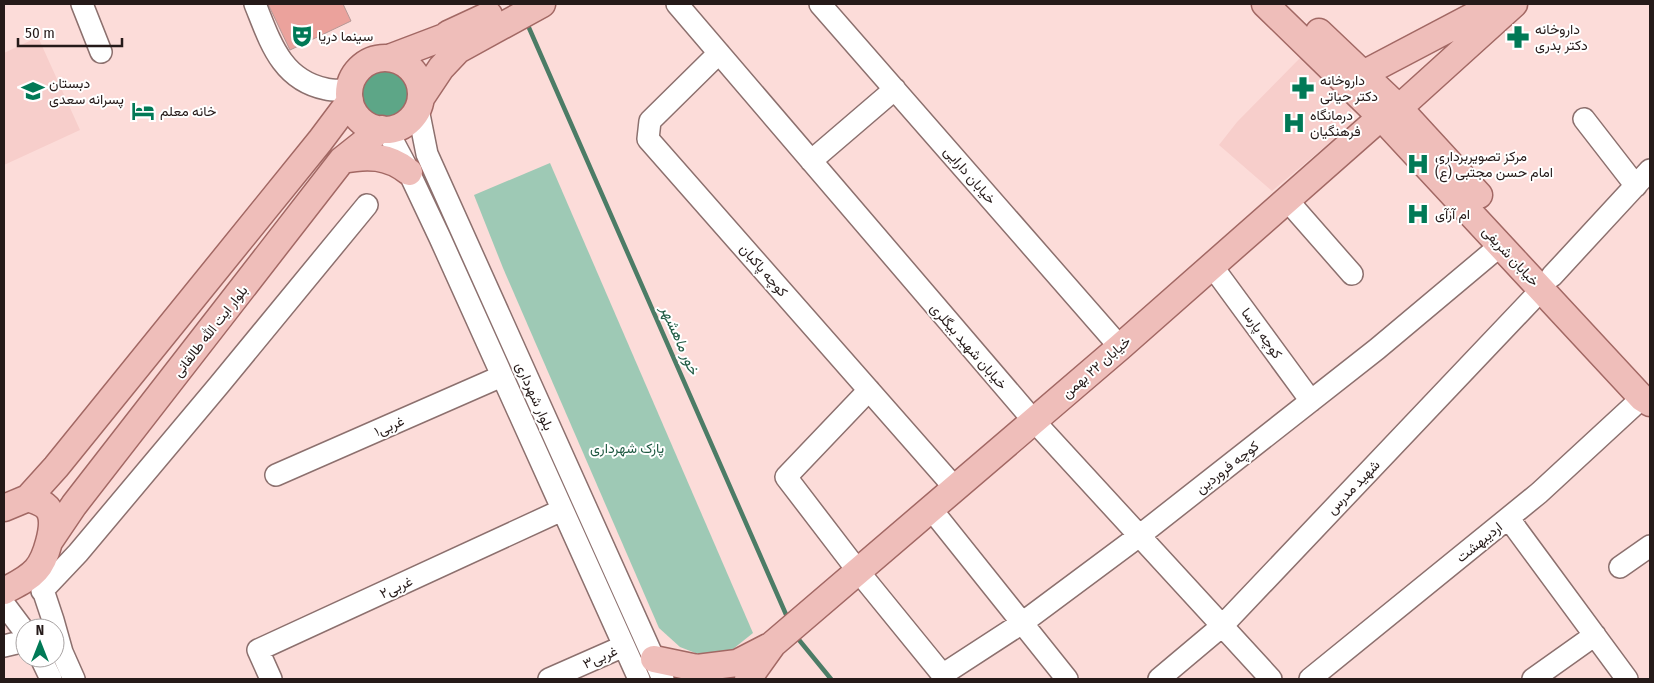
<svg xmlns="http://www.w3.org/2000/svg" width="1654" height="683" font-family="'Fira Sans Condensed',Vazirmatn,sans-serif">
	<rect width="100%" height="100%" fill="#fcdcd9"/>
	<!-- built -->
	<path fill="#f7cecb" d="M 38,37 L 80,130 L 4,165 L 4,53 Z
		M 1302,56 L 1351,107 L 1352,124 L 1272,191 L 1219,145 L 1237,122 Z"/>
	<!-- green -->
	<path fill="#9ec9b5" d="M 550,163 L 753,633 L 733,649 L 713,655 L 698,654 L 680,647 L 659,628 L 503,268 L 474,195 Z"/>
	<!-- water -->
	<path fill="#5da687" stroke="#4c7c66" d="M359 93a26 26 0 1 1 52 0a26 26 0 1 1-52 0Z"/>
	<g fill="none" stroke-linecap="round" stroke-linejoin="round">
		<!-- stream -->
		<path stroke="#4c7c66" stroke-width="4.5" d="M 526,21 L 788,619
			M 795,635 L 831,679"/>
	</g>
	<!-- building -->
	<path fill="#eba29c" stroke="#b69896" d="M 268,4 L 343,4 L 351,21 L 290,50 Z"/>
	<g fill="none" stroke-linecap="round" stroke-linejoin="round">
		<defs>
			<path id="minor" d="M 82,4 L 101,52
				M 255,4 C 270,41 281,80 326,89 C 333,91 342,90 349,90
				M 677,4 L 1034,421 L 1271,679
				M 820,4 L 1120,347
				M 719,53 L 650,121 L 648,139 L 955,488
				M 418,109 L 427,154 L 663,679
				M 1584,119 L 1636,186
				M 387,130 L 405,164 L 440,238 L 639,679
				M 811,161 L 895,89
				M 1287,200 L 1352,274
				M 1212,266 L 1311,401
				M 1552,276 L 1650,170
				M 869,390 L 786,477 L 858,571 L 946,679
				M 276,475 L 502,376
				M 931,509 L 1067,679
				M 1509,519 L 1627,679
				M 1620,567 L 1650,546
				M 39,578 L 53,620 L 62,652 L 74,679
				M 42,591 L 78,553 L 219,385 L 367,205
				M 4,604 L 25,632
				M 4,646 L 25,641
				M 41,658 L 51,679
				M 942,675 L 1022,623 L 1139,536 L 1377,349 L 1501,245
				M 271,679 L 258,650 L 562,510
				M 549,679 L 624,646
				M 1159,679 L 1222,626 L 1542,289
				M 1310,679 L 1539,493 L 1642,398
				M 1533,679 L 1595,635"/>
			<path id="major" d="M 1265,4 L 1381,117 L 1642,398 L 1650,403
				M 1319,32 L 1399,108 L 1479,195
				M 389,58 L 447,36 L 448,34 L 489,15
				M349 94a36 36 0 1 1 72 0a36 36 0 1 1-72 0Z
				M 1351,85 L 1363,74 L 1496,4
				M 421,98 L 441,68 L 458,50 L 542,4
				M 342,160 C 367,155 388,155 409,172
				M 28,498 L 56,467 L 320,141 L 350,101
				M 4,508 L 28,498 C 36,501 46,503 50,512 C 56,526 46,559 36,570 C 27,580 15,585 4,591
				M 49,542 L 74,505 L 342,160 L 381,129
				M 654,659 L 697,668 L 737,663 L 768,647
				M 748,679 L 773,644 L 1120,347 L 1381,117 L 1399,108 L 1514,4"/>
		</defs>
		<!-- minor casing -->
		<use href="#minor" stroke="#8c706e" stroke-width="24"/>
		<!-- major casing -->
		<use href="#major" stroke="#a26864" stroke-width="29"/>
		<!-- minor -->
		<use href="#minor" stroke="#fff" stroke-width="21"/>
		<!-- major -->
		<use href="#major" stroke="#efbeba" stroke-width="26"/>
	</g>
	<!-- icons -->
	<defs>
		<symbol id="theatre-bare" viewBox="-9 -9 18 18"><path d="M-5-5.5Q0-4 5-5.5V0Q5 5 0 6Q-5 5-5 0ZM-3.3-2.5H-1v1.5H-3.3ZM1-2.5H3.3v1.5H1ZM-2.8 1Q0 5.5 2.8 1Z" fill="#017956" stroke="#fff" stroke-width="2.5" paint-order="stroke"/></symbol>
		<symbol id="pharmacy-bare" viewBox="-9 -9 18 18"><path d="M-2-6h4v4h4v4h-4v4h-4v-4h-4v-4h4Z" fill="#017956" stroke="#fff" stroke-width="2.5" paint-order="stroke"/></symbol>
		<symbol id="school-bare" viewBox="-9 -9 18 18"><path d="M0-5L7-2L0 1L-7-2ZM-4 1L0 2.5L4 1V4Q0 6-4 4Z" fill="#017956" stroke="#fff" stroke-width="2.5" paint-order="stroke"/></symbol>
		<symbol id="hotel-bare" viewBox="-9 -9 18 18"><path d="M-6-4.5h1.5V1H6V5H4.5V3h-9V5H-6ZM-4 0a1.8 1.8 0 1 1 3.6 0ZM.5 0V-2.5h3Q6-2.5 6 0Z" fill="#017956" stroke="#fff" stroke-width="2.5" paint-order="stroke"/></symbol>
		<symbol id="hospital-bare" viewBox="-9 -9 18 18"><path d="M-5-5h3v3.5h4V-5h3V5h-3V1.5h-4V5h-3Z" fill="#017956" stroke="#fff" stroke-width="2.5" paint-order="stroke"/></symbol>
	</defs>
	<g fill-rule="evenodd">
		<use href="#theatre-bare" x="286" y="20" width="32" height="32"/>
		<use href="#pharmacy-bare" x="1502" y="21" width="32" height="32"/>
		<use href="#pharmacy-bare" x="1287" y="72" width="32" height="32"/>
		<use href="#school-bare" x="17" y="75" width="32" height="32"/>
		<use href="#hotel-bare" x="127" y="95" width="32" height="32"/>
		<use href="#hospital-bare" x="1278" y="107" width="32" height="32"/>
		<use href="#hospital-bare" x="1402" y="148" width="32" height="32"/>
		<use href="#hospital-bare" x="1402" y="198" width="32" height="32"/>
	</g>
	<g text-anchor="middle" stroke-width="4" stroke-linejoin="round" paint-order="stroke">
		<!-- poi labels -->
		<g font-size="14" fill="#251a19" stroke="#fff" text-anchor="start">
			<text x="1535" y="34">داروخانه<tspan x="1535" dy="16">دکتر بدری</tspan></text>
			<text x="318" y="41">سینما دریا</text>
			<text x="1320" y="85">داروخانه<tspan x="1320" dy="16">دکتر حیاتی</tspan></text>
			<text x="49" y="88">دبستان<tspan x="49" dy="16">پسرانه سعدی</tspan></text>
			<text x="160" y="116">خانه معلم</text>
			<text x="1310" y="120">درمانگاه<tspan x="1310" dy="16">فرهنگیان</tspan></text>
			<text x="1435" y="161">مرکز تصویربرداری<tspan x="1435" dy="16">امام حسن مجتبی (ع)</tspan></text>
			<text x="1435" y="219">ام آرآی</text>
		</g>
		<!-- street labels -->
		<g font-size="14" fill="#251a19" stroke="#fff">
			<text transform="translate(970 175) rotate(49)" y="5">خیابان دارایی</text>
			<text transform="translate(1511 256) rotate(47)" y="5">خیابان شریفی</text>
			<text transform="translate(764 270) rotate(49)" y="5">کوچه پاکبان</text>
			<text transform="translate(210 331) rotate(-52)" y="5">بلوار ایت الله طالقانی</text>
			<text transform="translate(1262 333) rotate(54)" y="5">کوچه پارسا</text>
			<text transform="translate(969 346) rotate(49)" y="5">خیابان شهید بیگلری</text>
			<text transform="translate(1096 367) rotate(-41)" y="5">خیابان ۲۲ بهمن</text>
			<text transform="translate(535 396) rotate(66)" y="5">بلوار شهرداری</text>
			<text transform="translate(389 426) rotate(-24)" y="5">۱غربی</text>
			<text transform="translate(1227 467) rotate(-38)" y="5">کوچه فروردین</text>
			<text transform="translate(1353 487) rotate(-46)" y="5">شهید مدرس</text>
			<text transform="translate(1479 542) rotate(-39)" y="5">اردیبهشت</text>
			<text transform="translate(396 587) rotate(-25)" y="5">۲غربی</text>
			<text transform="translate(600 657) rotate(-24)" y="5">۳غربی</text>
		</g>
		<!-- park labels -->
		<g font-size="14" fill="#1f5942" stroke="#fff">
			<text x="627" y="453">پارک شهرداری</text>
		</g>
		<!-- water labels -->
		<g font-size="15" font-style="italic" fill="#215b44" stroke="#fff">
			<text transform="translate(680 340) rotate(66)" y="5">خور ماهشهر</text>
		</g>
	</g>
	<!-- border -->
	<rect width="1654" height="683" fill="none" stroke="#251a19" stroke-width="10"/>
	<!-- north arrow -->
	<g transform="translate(40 643)"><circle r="24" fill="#ffffff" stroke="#a8a3a3"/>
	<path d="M0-4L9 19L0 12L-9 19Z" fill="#017956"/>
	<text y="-8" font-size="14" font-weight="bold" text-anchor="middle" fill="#251a19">N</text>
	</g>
	<!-- scale -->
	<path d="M18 38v8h104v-8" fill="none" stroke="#251a19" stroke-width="2.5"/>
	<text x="25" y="38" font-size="15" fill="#251a19" stroke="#ffffff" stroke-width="4" paint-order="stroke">50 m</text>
</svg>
